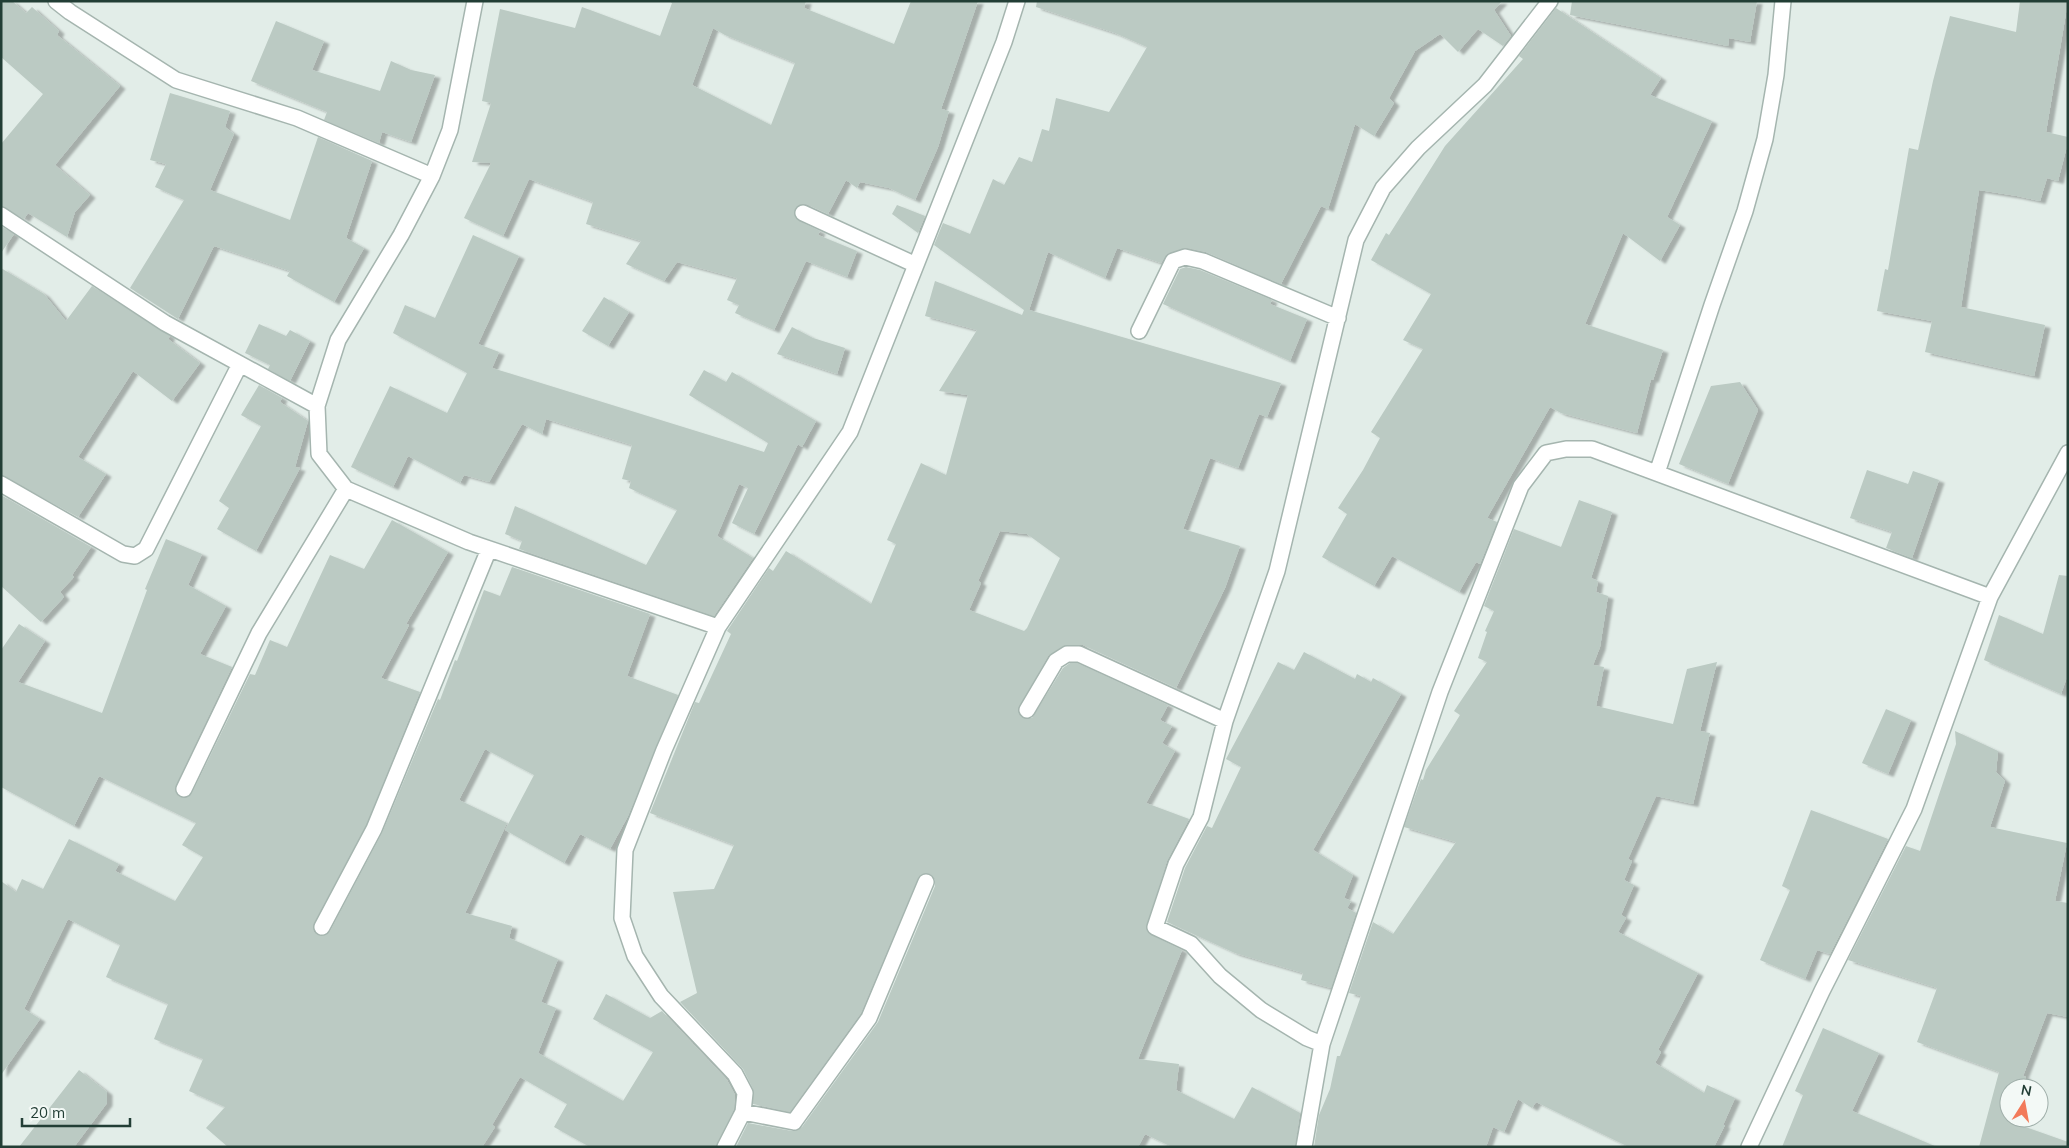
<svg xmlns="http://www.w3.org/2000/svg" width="2069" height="1148" font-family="Mulish,sans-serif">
	<defs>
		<filter id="shadow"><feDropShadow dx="5.5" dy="3" stdDeviation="1" flood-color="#0004"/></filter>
	</defs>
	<rect width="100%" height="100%" fill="#e2ede8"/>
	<!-- building -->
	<path fill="#bbcac3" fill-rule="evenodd" filter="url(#shadow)" d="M 1,1 L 12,1 L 26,13 L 32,7 L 59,31 L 57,35 L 120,86 L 55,165 L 90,195 L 75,212 L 67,237 L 28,213 L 24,219 L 1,206 L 1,144 L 43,94 L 1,57 Z
		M 669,1 L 806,1 L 804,8 L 894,44 L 911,1 L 978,1 L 941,109 L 949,111 L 938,147 L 915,200 L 889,188 L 860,182 L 857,188 L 846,180 L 828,214 L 806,204 L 797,206 L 794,214 L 799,221 L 820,231 L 818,235 L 857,251 L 847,277 L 806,261 L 774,330 L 735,313 L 739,305 L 727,300 L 737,278 L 677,262 L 664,281 L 626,264 L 641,241 L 586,224 L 593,202 L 529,179 L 503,236 L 464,218 L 491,163 L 472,162 L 491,103 L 482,101 L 500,9 L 575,28 L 582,7 L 660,36 L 672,3 ZM 713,28 L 725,35 L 795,63 L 771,125 L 692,85 Z
		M 1037,1 L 1502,1 L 1494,10 L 1511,36 L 1503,46 L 1478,29 L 1458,52 L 1440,34 L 1415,51 L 1389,98 L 1394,103 L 1374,136 L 1355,124 L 1328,209 L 1321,206 L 1281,284 L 1206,252 L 1187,248 L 1167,254 L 1161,263 L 1117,248 L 1105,278 L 1048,252 L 1029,310 L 1281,383 L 1267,417 L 1259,414 L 1238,468 L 1210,458 L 1183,529 L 1240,546 L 1225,588 L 1176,688 L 1083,645 L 1067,645 L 1048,656 L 1018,710 L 1023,718 L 1032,718 L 1063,668 L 1070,663 L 1077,663 L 1168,705 L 1160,720 L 1172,726 L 1162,743 L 1175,751 L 1146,803 L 1189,819 L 1167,861 L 1146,928 L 1151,935 L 1182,950 L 1138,1059 L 1179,1064 L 1176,1090 L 1234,1119 L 1252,1087 L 1300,1113 L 1295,1147 L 1172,1147 L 1145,1134 L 1138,1147 L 736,1147 L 748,1123 L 792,1131 L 802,1127 L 878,1022 L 935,886 L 935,880 L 930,874 L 925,873 L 918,878 L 861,1013 L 790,1112 L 753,1104 L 753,1089 L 743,1069 L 680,1002 L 697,993 L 673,892 L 714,889 L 734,845 L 650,813 L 695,702 L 699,703 L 731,634 L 727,631 L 769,568 L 773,571 L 786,551 L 871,604 L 896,544 L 887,540 L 921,463 L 946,475 L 968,395 L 939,391 L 977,330 L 925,316 L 935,281 L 1022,315 L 1024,310 L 934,245 L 943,223 L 970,234 L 993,179 L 1004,185 L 1019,157 L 1032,162 L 1042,129 L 1049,131 L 1056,98 L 1109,112 L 1147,47 L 1115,33 L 1036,7 ZM 1000,531 L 1027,534 L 1060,558 L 1027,628 L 1024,631 L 969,610 L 981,583 L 978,581 Z
		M 1572,1 L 1757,1 L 1750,42 L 1729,38 L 1728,46 L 1570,15 Z
		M 2020,1 L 2068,1 L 2046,132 L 2068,137 L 2068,142 L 2058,181 L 2047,178 L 2040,201 L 2017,196 L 1979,190 L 1961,307 L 2045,325 L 2034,376 L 1925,352 L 1932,321 L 1877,311 L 1885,269 L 1888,270 L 1909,148 L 1918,150 L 1933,81 L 1950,16 L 2016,32 Z
		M 1556,8 L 1661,78 L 1650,95 L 1712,121 L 1667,217 L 1680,225 L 1660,261 L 1623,233 L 1585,324 L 1663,350 L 1653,380 L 1651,379 L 1637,433 L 1561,413 L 1550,407 L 1487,518 L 1497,522 L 1480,564 L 1476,562 L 1459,592 L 1392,556 L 1374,586 L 1322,557 L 1347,514 L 1338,508 L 1363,470 L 1380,438 L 1371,432 L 1423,349 L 1403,340 L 1431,294 L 1371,260 L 1386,233 L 1389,235 L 1445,146 L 1523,59 L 1519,56 Z
		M 276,21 L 324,41 L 312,70 L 380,91 L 391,61 L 411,70 L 435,75 L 411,142 L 382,132 L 379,143 L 324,120 L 327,112 L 251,81 Z
		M 170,93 L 230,111 L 225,127 L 234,134 L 210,190 L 290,220 L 318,137 L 372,161 L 346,238 L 364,248 L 334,302 L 287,276 L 290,271 L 214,246 L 178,319 L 130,288 L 184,200 L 155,187 L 166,164 L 150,160 Z
		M 897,205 L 925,216 L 918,233 L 892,214 Z
		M 1,226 L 14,234 L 1,253 Z
		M 473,235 L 519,256 L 478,344 L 499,352 L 492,368 L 764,452 L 768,443 L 689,395 L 704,370 L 726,382 L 732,372 L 816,421 L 802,447 L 798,444 L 754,534 L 732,523 L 748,488 L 739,484 L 717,536 L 753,558 L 714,616 L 519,549 L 522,541 L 505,534 L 515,506 L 646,565 L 677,510 L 629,488 L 631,481 L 622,479 L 632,445 L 546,419 L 542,434 L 522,424 L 489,482 L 464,475 L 460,483 L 408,456 L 393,487 L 351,467 L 390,386 L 447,413 L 467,373 L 393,333 L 405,305 L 435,318 Z
		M 1186,267 L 1200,270 L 1272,300 L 1270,304 L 1307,319 L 1290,361 L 1163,304 L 1180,269 Z
		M 1,268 L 44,294 L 66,321 L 92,286 L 170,336 L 168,339 L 200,363 L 172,401 L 133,371 L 78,457 L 106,474 L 78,517 L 1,475 Z
		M 604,297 L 629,312 L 608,346 L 582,331 Z
		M 259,324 L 286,336 L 290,330 L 310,341 L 290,381 L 268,369 L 270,365 L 245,353 Z
		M 792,327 L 813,338 L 845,348 L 837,374 L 777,354 Z
		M 1740,382 L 1758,410 L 1728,484 L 1679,464 L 1711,386 Z
		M 259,385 L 282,398 L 280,402 L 308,421 L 295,467 L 300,468 L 256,551 L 217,529 L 229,508 L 219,501 L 261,426 L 241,415 Z
		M 1867,470 L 1908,484 L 1913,471 L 1939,480 L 1912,558 L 1886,548 L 1892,532 L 1850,518 Z
		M 1,495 L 91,547 L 72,575 L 74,577 L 60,592 L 64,597 L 41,622 L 1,586 Z
		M 1579,500 L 1612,512 L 1591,578 L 1598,581 L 1596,592 L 1608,596 L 1600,647 L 1593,665 L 1604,667 L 1596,706 L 1673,724 L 1687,669 L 1717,662 L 1700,731 L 1710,733 L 1693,804 L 1656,796 L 1628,859 L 1632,861 L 1624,880 L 1634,885 L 1621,915 L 1626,918 L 1618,932 L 1698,973 L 1658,1050 L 1661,1052 L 1655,1063 L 1704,1093 L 1707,1085 L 1735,1098 L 1723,1125 L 1725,1125 L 1714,1147 L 1629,1147 L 1536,1102 L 1532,1108 L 1518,1099 L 1504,1132 L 1493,1127 L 1486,1147 L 1314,1147 L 1319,1115 L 1330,1089 L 1337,1056 L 1340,1056 L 1361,996 L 1349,993 L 1373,922 L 1393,934 L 1456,842 L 1404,827 L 1421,779 L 1423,780 L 1426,770 L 1460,715 L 1454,711 L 1487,662 L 1478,658 L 1487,632 L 1485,631 L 1494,611 L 1484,606 L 1514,529 L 1561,547 Z
		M 392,520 L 448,552 L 406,624 L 409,625 L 381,678 L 420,692 L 366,825 L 314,923 L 314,932 L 322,936 L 330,931 L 382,833 L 438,699 L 440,700 L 455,660 L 457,661 L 484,590 L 500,596 L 512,567 L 650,614 L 627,676 L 678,695 L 628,816 L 610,849 L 580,834 L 564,863 L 505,830 L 534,775 L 485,749 L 459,800 L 507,823 L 465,913 L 512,926 L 509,938 L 558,959 L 541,1002 L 556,1008 L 538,1053 L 623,1101 L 653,1052 L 593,1019 L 606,994 L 650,1018 L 662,1011 L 727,1080 L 735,1095 L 734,1109 L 716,1147 L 590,1147 L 554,1127 L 567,1104 L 520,1077 L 492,1125 L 495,1127 L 482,1147 L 228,1147 L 206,1128 L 225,1107 L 189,1091 L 203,1059 L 154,1039 L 168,1004 L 106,977 L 120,945 L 68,919 L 24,1009 L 40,1019 L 1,1075 L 1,881 L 16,892 L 22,879 L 43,889 L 69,839 L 119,864 L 115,871 L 175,901 L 203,857 L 182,845 L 196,823 L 99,776 L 74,826 L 1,787 L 1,650 L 19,624 L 45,641 L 18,682 L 102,713 L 147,590 L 145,589 L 166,539 L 202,554 L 188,585 L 226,606 L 200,654 L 232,667 L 176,785 L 177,795 L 185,798 L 192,793 L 250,674 L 255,675 L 270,640 L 287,647 L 330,555 L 364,569 Z
		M 2059,575 L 2068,576 L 2068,674 L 2061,694 L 1984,660 L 1999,615 L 2043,634 Z
		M 1304,652 L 1355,679 L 1357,674 L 1371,682 L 1373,678 L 1401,694 L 1313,850 L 1353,875 L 1344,898 L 1351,901 L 1347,908 L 1356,913 L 1331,988 L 1301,980 L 1303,973 L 1235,953 L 1167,922 L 1185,868 L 1207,826 L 1212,828 L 1241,767 L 1226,759 L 1278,662 L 1294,670 Z
		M 1886,709 L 1911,720 L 1888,774 L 1862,763 Z
		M 1955,731 L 1998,751 L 1996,772 L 2005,781 L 1990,827 L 2067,843 L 2055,901 L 2068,903 L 2068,1017 L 2047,1013 L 2023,1076 L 2026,1077 L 2023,1088 L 2009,1088 L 2009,1118 L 2015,1118 L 2014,1123 L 2068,1142 L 2068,1147 L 1979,1147 L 1999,1072 L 1917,1042 L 1937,988 L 1848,960 L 1906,846 L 1920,851 L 1956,744 Z
		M 1811,810 L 1888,839 L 1830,954 L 1817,950 L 1805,979 L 1760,960 L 1790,890 L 1782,886 Z
		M 1823,1028 L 1879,1053 L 1852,1111 L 1937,1147 L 1782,1147 L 1803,1095 L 1795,1091 Z
		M 79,1070 L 107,1092 L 107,1103 L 74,1147 L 19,1147 Z"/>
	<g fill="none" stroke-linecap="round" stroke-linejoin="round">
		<defs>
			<path id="minor" d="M 56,1 L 70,12 L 176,80 L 297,118 L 432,176
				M 475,1 L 450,130 L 432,176 L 401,235 L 338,340 L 317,406 L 319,454 L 346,489 L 469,542 L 718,627
				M 803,213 L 916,265
				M 1,215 L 165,323 L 317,406
				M 1139,331 L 1173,261 L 1185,257 L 1203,261 L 1338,318
				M 1657,473 L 1712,305 L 1745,211 L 1765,139 L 1776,75 L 1783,1
				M 1,484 L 123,554 L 135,556 L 146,549 L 240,364
				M 1027,710 L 1056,661 L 1067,654 L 1079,654 L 1225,721
				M 184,789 L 259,633 L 346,489
				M 322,927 L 374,829 L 489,549
				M 1322,1044 L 1307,1038 L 1261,1010 L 1220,976 L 1191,944 L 1155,927 L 1176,864 L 1201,817 L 1225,721 L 1277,571 L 1356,240 L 1383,188 L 1418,148 L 1485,85 L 1550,1
				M 743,1112 L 794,1122 L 869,1018 L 926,882
				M 725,1147 L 743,1112 L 745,1093 L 735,1074 L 661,996 L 635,956 L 622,918 L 625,850 L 664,750 L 718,627 L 850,432 L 1004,42 L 1017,1
				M 1304,1147 L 1322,1044 L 1440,692 L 1521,486 L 1546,453 L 1566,449 L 1592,449 L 1990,597
				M 1749,1147 L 1822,991 L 1914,809 L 1990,597 L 2068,453"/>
		</defs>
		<!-- minor casing -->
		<use href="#minor" stroke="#a5b5af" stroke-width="18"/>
		<!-- minor -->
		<use href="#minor" stroke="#fff" stroke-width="15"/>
	</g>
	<!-- border -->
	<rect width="2069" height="1148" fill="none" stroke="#223e35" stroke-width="5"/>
	<!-- north arrow -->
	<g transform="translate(2024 1103) rotate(11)"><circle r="24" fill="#f3f9f6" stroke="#9faea9"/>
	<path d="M0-4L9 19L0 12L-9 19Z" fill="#f27a5a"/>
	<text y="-8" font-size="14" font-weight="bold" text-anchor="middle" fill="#223e35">N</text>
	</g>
	<!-- scale -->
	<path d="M22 1118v8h108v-8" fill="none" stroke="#223e35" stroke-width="2.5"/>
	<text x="30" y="1118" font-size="15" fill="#223e35" stroke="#f3f9f6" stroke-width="4" paint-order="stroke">20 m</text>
</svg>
